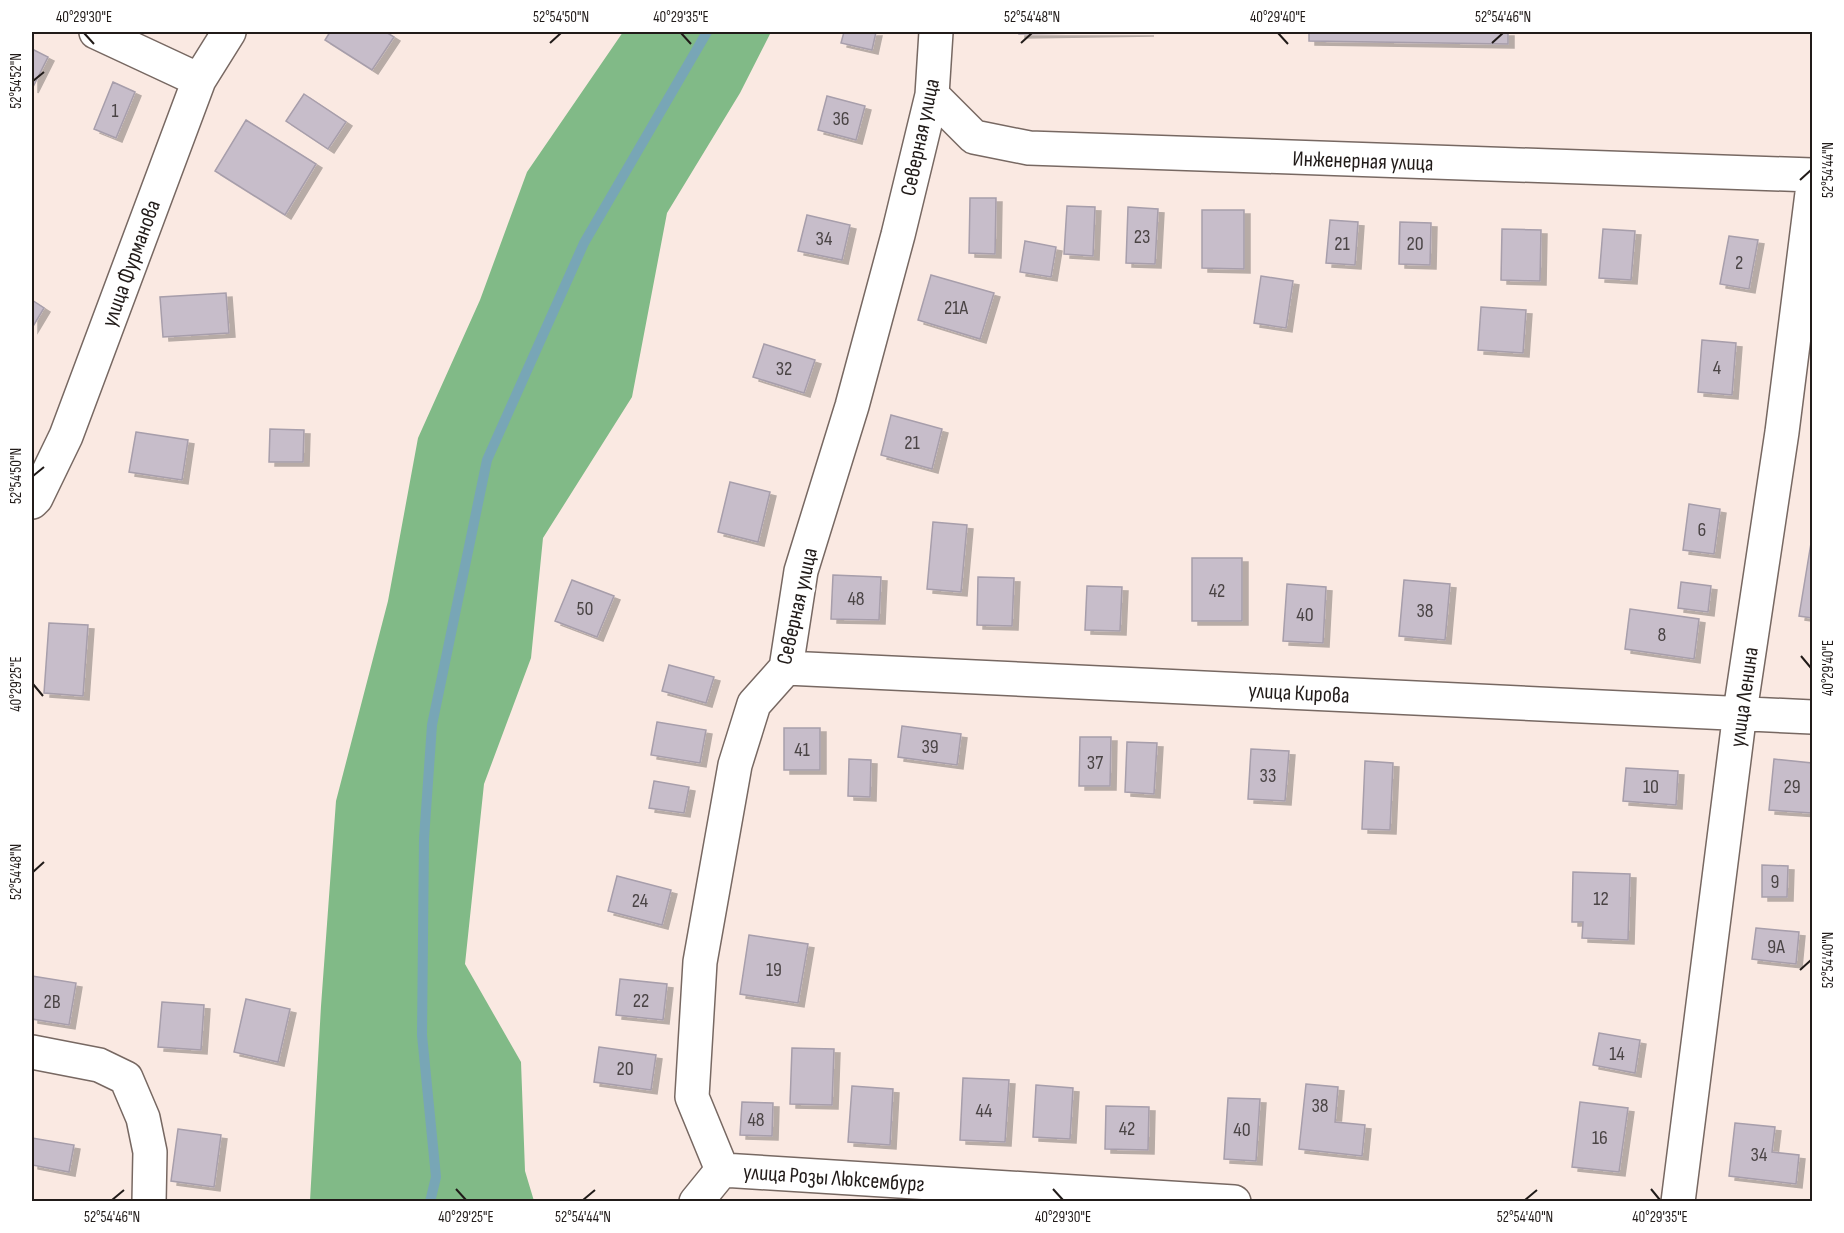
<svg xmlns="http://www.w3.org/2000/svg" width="1844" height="1233" font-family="'Sofia Sans Condensed',sans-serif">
	<defs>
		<filter id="shadow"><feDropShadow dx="6" dy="4" stdDeviation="0" flood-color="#0004"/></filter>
	</defs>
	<rect width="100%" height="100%" fill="#fae9e2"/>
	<!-- forest -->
	<path fill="#81ba87" d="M 623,32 L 771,32 L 740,93 L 667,213 L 632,397 L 543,538 L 531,658 L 484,784 L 465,964 L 521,1062 L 525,1171 L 534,1201 L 310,1201 L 321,1006 L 336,801 L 388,601 L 418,438 L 480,300 L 527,172 Z"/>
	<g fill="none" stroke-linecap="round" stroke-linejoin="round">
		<!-- stream -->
		<path stroke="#78a6b6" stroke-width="10" d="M 430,1202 L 436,1177 L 422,1035 L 424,839 L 432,725 L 487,460 L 584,243 L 707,32"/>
	</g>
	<!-- building -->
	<path fill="#c7bdca" stroke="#a79eab" stroke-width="1.5" filter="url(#shadow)" d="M 330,32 L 386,32 L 394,37 L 372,70 L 325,40 Z
		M 844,32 L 876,32 L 872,50 L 841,43 Z
		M 1019,32 L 1148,32 L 1019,34 Z
		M 1309,32 L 1508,32 L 1508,44 L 1309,41 Z
		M 32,49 L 48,57 L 32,89 Z
		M 113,82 L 135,92 L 116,138 L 94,129 Z
		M 304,94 L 346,122 L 328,149 L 286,121 Z
		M 827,96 L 865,106 L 856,140 L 818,130 Z
		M 246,120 L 316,164 L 285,215 L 215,171 Z
		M 970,198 L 996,198 L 995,254 L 969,253 Z
		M 1067,206 L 1095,207 L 1093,256 L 1064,254 Z
		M 1128,207 L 1158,209 L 1155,264 L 1126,263 Z
		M 1202,210 L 1244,210 L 1244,269 L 1202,268 Z
		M 807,215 L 850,225 L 842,260 L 798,251 Z
		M 1330,220 L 1358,222 L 1355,265 L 1326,263 Z
		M 1400,222 L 1431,223 L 1430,265 L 1399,264 Z
		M 1502,229 L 1541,230 L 1540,281 L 1501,280 Z
		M 1603,229 L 1635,231 L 1631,280 L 1599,278 Z
		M 1729,236 L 1758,240 L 1749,289 L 1720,284 Z
		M 1025,241 L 1056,247 L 1051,277 L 1020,272 Z
		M 931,275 L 994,293 L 980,339 L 918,320 Z
		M 1261,276 L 1293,281 L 1286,328 L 1254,323 Z
		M 226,293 L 229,333 L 163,337 L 160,297 Z
		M 32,300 L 44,308 L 32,328 Z
		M 1481,307 L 1526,310 L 1523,353 L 1478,350 Z
		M 1702,340 L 1736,343 L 1732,395 L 1698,392 Z
		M 764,344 L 815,360 L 804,393 L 753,377 Z
		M 891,415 L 942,429 L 932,469 L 881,455 Z
		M 270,429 L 304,430 L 303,462 L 269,462 Z
		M 136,432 L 188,440 L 182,480 L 129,472 Z
		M 730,482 L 770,492 L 758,542 L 718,532 Z
		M 1689,504 L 1720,509 L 1714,554 L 1683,550 Z
		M 933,522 L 967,525 L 961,592 L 927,589 Z
		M 1812,537 L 1812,618 L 1799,616 Z
		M 1192,558 L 1242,558 L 1242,621 L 1192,621 Z
		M 833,575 L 881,577 L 879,620 L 831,619 Z
		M 978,577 L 1014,578 L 1012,626 L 977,625 Z
		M 572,580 L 614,596 L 597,637 L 555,621 Z
		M 1404,580 L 1450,584 L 1445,640 L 1399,636 Z
		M 1681,582 L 1711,586 L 1708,612 L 1678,608 Z
		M 1287,584 L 1326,587 L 1323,643 L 1283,641 Z
		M 1087,586 L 1122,587 L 1120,631 L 1085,630 Z
		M 1630,609 L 1699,619 L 1694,659 L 1625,649 Z
		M 49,623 L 88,625 L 83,696 L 44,693 Z
		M 669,665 L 714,677 L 706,703 L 662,691 Z
		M 657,722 L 706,730 L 700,763 L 651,755 Z
		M 902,726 L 961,734 L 957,765 L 898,757 Z
		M 784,728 L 820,728 L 820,770 L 784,770 Z
		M 1080,737 L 1111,737 L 1110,786 L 1079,786 Z
		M 1127,742 L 1157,743 L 1154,794 L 1125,792 Z
		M 1251,749 L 1289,751 L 1285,801 L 1248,799 Z
		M 849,759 L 871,760 L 870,797 L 848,796 Z
		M 1774,759 L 1812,763 L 1812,813 L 1769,810 Z
		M 1365,761 L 1393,763 L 1390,830 L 1362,829 Z
		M 1626,768 L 1678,771 L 1676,805 L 1623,801 Z
		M 654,781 L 689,787 L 684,813 L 649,808 Z
		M 1762,865 L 1788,866 L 1787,897 L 1762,897 Z
		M 1573,872 L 1630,874 L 1628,940 L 1582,938 L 1583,922 L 1572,922 Z
		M 617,876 L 671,890 L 662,925 L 608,911 Z
		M 1756,928 L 1799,932 L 1796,964 L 1752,959 Z
		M 749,935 L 808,944 L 798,1003 L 740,994 Z
		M 32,976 L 76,983 L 69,1025 L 32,1019 Z
		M 620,979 L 667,984 L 663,1020 L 616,1015 Z
		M 246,999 L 290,1009 L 278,1062 L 234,1052 Z
		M 162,1002 L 204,1005 L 201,1050 L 158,1047 Z
		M 1599,1033 L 1640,1040 L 1635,1073 L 1593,1065 Z
		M 599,1047 L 656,1055 L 651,1090 L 594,1082 Z
		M 792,1048 L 834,1049 L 832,1105 L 790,1104 Z
		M 963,1078 L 1009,1080 L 1005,1142 L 960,1140 Z
		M 1306,1084 L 1338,1087 L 1335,1122 L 1365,1125 L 1362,1156 L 1299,1149 Z
		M 1036,1085 L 1073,1088 L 1070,1139 L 1033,1137 Z
		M 852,1086 L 893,1089 L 890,1145 L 848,1142 Z
		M 1228,1098 L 1260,1099 L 1256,1161 L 1224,1159 Z
		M 742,1102 L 773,1103 L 772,1136 L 740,1135 Z
		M 1580,1102 L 1628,1108 L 1619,1172 L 1572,1167 Z
		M 1106,1106 L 1149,1107 L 1148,1150 L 1105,1149 Z
		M 1735,1123 L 1775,1127 L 1772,1152 L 1799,1155 L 1796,1184 L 1729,1176 Z
		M 178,1129 L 221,1135 L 214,1187 L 171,1181 Z
		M 32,1138 L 74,1145 L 69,1172 L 32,1165 Z"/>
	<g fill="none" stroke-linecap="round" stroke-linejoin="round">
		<defs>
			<path id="minor" d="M 96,32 L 199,80
				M 932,95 L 974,137 L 1029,148 L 1812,175
				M 32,502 L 36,498 L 66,436 L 199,80 L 229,32
				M 786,668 L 1812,717
				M 32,1052 L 99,1065 L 126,1078 L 143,1118 L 150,1152 L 149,1202
				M 722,1170 L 692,1097 L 700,962 L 735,765 L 754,704 L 786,668 L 801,571 L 852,406 L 898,235 L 932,95 L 936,32
				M 722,1170 L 1234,1202
				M 696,1202 L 722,1170
				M 1678,1202 L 1740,712 L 1782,432 L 1812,193"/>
		</defs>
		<!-- minor casing -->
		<use href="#minor" stroke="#776862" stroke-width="36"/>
		<!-- minor -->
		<use href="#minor" stroke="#fff" stroke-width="33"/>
	</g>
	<!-- ticks -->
	<path fill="none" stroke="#211b19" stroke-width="2" d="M 84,33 L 94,44M 681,33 L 691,44M 1278,33 L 1288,44M 550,43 L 561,33M 1021,43 L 1032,33M 1492,43 L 1503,33M 33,81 L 44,72M 1800,180 L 1811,170M 33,476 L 44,467M 1801,656 L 1811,668M 33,684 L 43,696M 33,872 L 44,862M 1800,970 L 1811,960M 456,1189 L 466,1200M 1053,1189 L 1063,1200M 1651,1189 L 1660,1200M 112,1200 L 124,1190M 583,1200 L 595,1190M 1525,1200 L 1537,1190"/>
	<g text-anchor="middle" stroke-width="6" stroke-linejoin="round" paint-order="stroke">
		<!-- number labels -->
		<g font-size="20" fill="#4a4445">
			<text x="115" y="117">1</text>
			<text x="841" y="125">36</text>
			<text x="1142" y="243">23</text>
			<text x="824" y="245">34</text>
			<text x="1342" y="250">21</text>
			<text x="1415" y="250">20</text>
			<text x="1739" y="269">2</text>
			<text x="956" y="314">21А</text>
			<text x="1717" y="374">4</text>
			<text x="784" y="375">32</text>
			<text x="912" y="449">21</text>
			<text x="1702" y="536">6</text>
			<text x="1217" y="597">42</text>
			<text x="856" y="605">48</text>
			<text x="585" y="615">50</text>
			<text x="1425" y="617">38</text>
			<text x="1305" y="621">40</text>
			<text x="1662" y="641">8</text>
			<text x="930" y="753">39</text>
			<text x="802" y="756">41</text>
			<text x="1095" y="769">37</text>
			<text x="1268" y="782">33</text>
			<text x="1651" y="793">10</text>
			<text x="1792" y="793">29</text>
			<text x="1775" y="888">9</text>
			<text x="1601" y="905">12</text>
			<text x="640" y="907">24</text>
			<text x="1776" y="953">9А</text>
			<text x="774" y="976">19</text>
			<text x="641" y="1007">22</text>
			<text x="52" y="1008">2В</text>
			<text x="1617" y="1060">14</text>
			<text x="625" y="1075">20</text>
			<text x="1320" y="1112">38</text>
			<text x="984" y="1117">44</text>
			<text x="756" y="1126">48</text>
			<text x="1127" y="1135">42</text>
			<text x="1242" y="1136">40</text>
			<text x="1600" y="1144">16</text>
			<text x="1759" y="1161">34</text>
		</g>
		<!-- street labels -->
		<g font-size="22" fill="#211b19" stroke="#fff">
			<text transform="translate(919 137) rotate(-78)" y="8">Северная улица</text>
			<text transform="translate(1363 160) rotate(2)" y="8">Инженерная улица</text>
			<text transform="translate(130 263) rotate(-70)" y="8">улица Фурманова</text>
			<text transform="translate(796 606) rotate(-77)" y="8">Северная улица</text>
			<text transform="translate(1299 692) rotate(3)" y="8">улица Кирова</text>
			<text transform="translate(1743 697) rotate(-82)" y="8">улица Ленина</text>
			<text transform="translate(834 1177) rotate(4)" y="8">улица Розы Люксембург</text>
		</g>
	</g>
	<!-- border -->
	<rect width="1844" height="1233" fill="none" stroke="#ffffff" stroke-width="66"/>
	<rect x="33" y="33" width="1778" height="1167" fill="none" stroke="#211b19" stroke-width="2"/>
	<g font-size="15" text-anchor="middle" fill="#211b19">
		<text x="84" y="22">40°29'30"E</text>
		<text x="561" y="22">52°54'50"N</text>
		<text x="681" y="22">40°29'35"E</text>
		<text x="1032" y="22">52°54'48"N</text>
		<text x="1278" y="22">40°29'40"E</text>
		<text x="1503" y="22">52°54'46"N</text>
		<text transform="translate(16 81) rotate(-90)" y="5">52°54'52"N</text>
		<text transform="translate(1828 170) rotate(-90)" y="5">52°54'44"N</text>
		<text transform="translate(16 476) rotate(-90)" y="5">52°54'50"N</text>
		<text transform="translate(1828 668) rotate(-90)" y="5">40°29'40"E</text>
		<text transform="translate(16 684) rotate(-90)" y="5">40°29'25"E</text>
		<text transform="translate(16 872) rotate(-90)" y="5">52°54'48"N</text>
		<text transform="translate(1828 960) rotate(-90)" y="5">52°54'40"N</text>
		<text x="112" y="1222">52°54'46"N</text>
		<text x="466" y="1222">40°29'25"E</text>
		<text x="583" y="1222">52°54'44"N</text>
		<text x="1063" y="1222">40°29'30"E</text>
		<text x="1525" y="1222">52°54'40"N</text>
		<text x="1660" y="1222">40°29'35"E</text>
	</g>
</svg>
